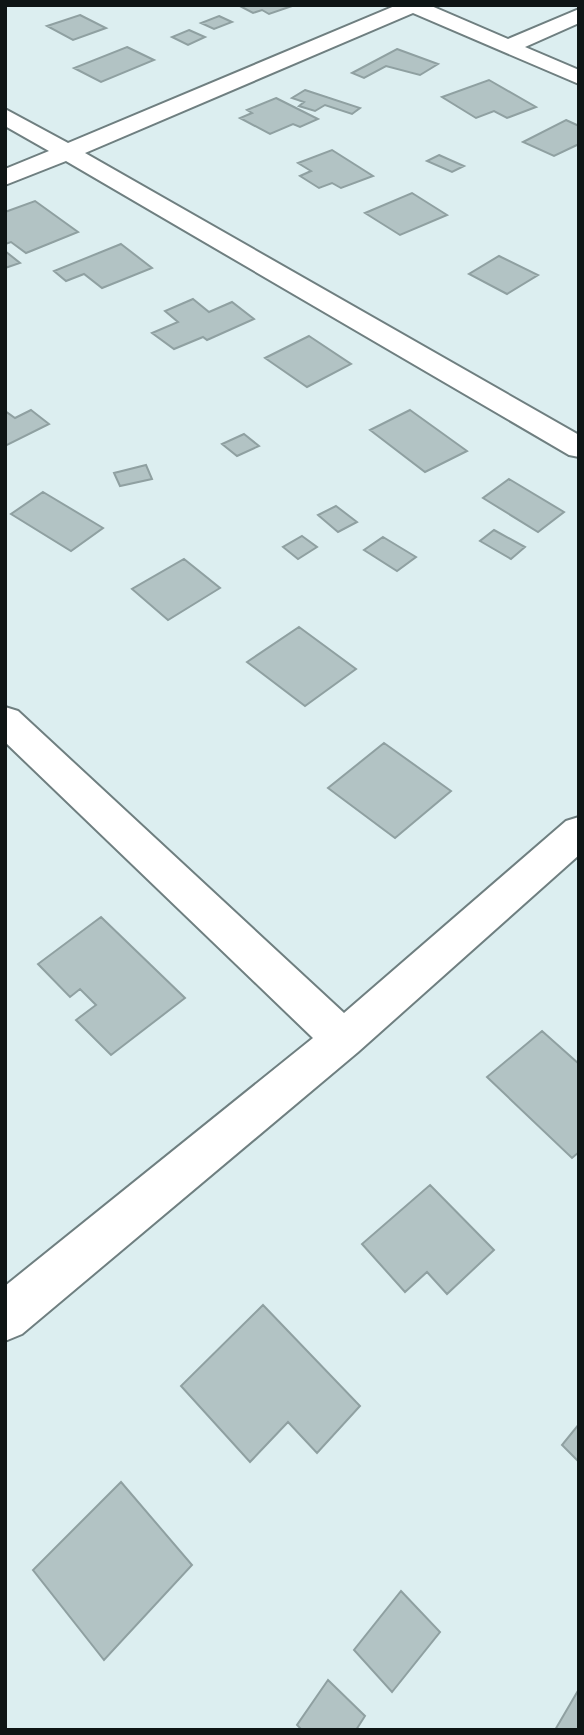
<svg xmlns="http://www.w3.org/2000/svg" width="584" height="1735" font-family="Jost,sans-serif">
	<rect width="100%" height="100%" fill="#dceef0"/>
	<!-- building -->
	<path fill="#b2c3c4" stroke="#8fa0a1" stroke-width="2" d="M 238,5 L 295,5 L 269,14 L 262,10 L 253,13 Z
		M 80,15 L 106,28 L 73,40 L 47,26 Z
		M 219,16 L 232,22 L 214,29 L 201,23 Z
		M 189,30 L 205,37 L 188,45 L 172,37 Z
		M 127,47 L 154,60 L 101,82 L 74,68 Z
		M 397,49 L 438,64 L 420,75 L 386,66 L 364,78 L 352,73 Z
		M 489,80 L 536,107 L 507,118 L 494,111 L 476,118 L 442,97 Z
		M 305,90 L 360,108 L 352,114 L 325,105 L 315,111 L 299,106 L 304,102 L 292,98 Z
		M 276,98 L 318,119 L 300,127 L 293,124 L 270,134 L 240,118 L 252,113 L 247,110 Z
		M 566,120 L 579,126 L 579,144 L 554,156 L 523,142 Z
		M 332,150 L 373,176 L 341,188 L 332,183 L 319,188 L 300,176 L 311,171 L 298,163 Z
		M 439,155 L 464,166 L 452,172 L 427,161 Z
		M 412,193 L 447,215 L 400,235 L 365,213 Z
		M 35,201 L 78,232 L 26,253 L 11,242 L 5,244 L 5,212 Z
		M 121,244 L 152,268 L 102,288 L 84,274 L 66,281 L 54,271 Z
		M 5,251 L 20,263 L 5,268 Z
		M 499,256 L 538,275 L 507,294 L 469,274 Z
		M 193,299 L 209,312 L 232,302 L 254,319 L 207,340 L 203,337 L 174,349 L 152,333 L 178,322 L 165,311 Z
		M 309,336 L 351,364 L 307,387 L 265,358 Z
		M 31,410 L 49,424 L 5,446 L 5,411 L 15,418 Z
		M 410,410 L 467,451 L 425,472 L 370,430 Z
		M 244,434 L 259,446 L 237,456 L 222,444 Z
		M 146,465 L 152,479 L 120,486 L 114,473 Z
		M 509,479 L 564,512 L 538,532 L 483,498 Z
		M 43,492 L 103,528 L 71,551 L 11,514 Z
		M 336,506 L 357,522 L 338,532 L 318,515 Z
		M 494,530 L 525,547 L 511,559 L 480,541 Z
		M 302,536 L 317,547 L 298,559 L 283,547 Z
		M 383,537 L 416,557 L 397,571 L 364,550 Z
		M 184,559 L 220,588 L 168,620 L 132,589 Z
		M 299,627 L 356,669 L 305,706 L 247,662 Z
		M 384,743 L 451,791 L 395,838 L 328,788 Z
		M 101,917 L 185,998 L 111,1055 L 76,1020 L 96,1005 L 80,989 L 70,997 L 38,964 Z
		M 542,1031 L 579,1064 L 579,1152 L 572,1158 L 487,1077 Z
		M 430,1185 L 494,1250 L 447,1294 L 427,1272 L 405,1292 L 362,1244 Z
		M 263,1305 L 360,1406 L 317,1453 L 288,1422 L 250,1462 L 181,1386 Z
		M 579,1424 L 579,1462 L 562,1445 Z
		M 121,1482 L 192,1565 L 104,1660 L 33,1570 Z
		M 401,1591 L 440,1632 L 392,1692 L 354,1650 Z
		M 328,1680 L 365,1716 L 356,1730 L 302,1730 L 297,1725 Z
		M 579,1689 L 579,1730 L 555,1730 Z"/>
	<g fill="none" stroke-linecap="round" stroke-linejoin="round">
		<defs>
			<path id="minor" d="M 397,5 L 429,5 L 508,39 L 579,9 L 579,23 L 525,47 L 579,70 L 579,84 L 413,13 L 85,153 L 579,435 L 579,457 L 569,455 L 66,161 L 5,185 L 5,169 L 49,151 L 5,126 L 5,109 L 68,143 Z
				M 5,707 L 18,711 L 344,1013 L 566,821 L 579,817 L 579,855 L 358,1052 L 22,1334 L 5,1341 L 5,1286 L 313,1038 L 5,742 Z"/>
		</defs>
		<!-- minor casing -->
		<use href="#minor" stroke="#6f7f80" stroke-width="4"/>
		<!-- minor -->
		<use href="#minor" fill="#fff" fill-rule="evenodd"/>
	</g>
	<!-- border -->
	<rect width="584" height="1735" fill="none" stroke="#0e1515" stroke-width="14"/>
</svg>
